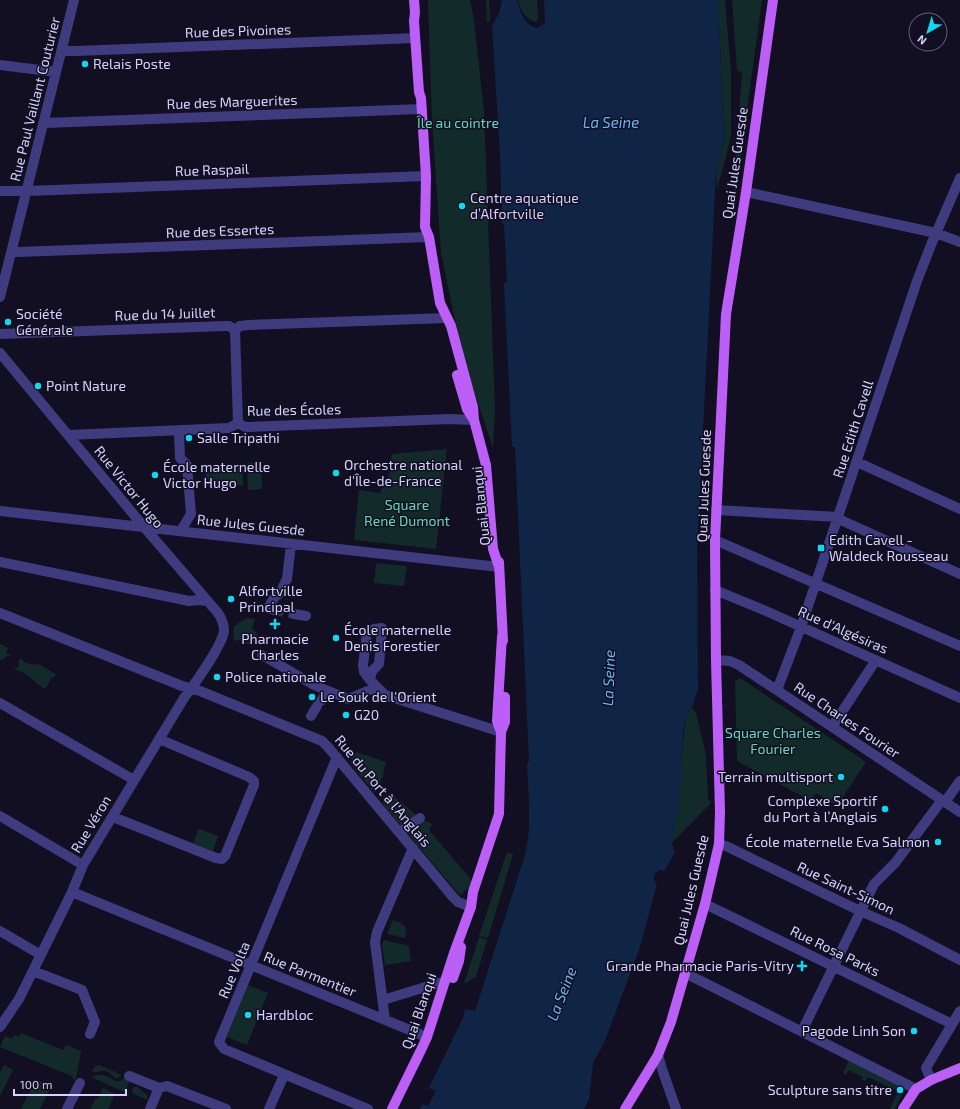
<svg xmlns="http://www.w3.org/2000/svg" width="960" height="1109" font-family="'Exo 2',sans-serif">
	<rect width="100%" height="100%" fill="#120f22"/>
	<!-- green -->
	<path fill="#122b2a" d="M 428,0 L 470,0 L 474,21 L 484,111 L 495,410 L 493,448 L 463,358 L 441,253 L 432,120 Z
		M 486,0 L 489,0 L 490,20 L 487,23 Z
		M 518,0 L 537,0 L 538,19 L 536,22 C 526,20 520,9 518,0 Z
		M 718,0 L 725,0 L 731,73 L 731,134 L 729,145 L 717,189 L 716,172 L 724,141 Z
		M 732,0 L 762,0 L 735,200 L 735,168 L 742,73 L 737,70 Z
		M 447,449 L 436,549 L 354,540 L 359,490 L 381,493 L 382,482 L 388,481 L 392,454 Z
		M 247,463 L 261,463 L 262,489 L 248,490 Z
		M 242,467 L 243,485 L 206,486 L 205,468 Z
		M 376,563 L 407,566 L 404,586 L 374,583 Z
		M 249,618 L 255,619 L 252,629 C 257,632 259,636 257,641 L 250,645 L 244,642 L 242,639 L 234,641 L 234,636 L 233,636 L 234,629 L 233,628 C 238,623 242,620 249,618 Z
		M 0,644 L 8,648 L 6,653 L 11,655 L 7,656 L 2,660 L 0,659 Z
		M 19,658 L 26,663 L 37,665 L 38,664 L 43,666 L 43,667 L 56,674 L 54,678 L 52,677 L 45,689 C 32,681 30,673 13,669 L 17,668 L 19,666 Z
		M 740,678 L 866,762 L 837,806 L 816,793 L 811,801 L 737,761 L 735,681 Z
		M 692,708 L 696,713 L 706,755 L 708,799 L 711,803 L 672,843 L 686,715 Z
		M 356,752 L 386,762 L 383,773 L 384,774 L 375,793 L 350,763 Z
		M 391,794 L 420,818 L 432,824 L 429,830 L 473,882 L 470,888 L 464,891 L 462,895 L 458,893 L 382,803 Z
		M 200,829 L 218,836 L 213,851 L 193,843 L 198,830 Z
		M 507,852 L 513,854 L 488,938 L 479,936 Z
		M 393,920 L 401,923 L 406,928 L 405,938 L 387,934 Z
		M 479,937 L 487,940 L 476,977 L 464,984 Z
		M 384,940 L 409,946 L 411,961 L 385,965 L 382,944 Z
		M 248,985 L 268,993 L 247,1045 L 227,1037 Z
		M 21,1033 L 63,1050 L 66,1045 L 81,1051 L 76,1079 L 74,1080 L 72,1076 L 0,1047 L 5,1036 L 12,1039 L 14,1035 L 19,1037 Z
		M 849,1060 L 903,1087 L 904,1090 L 895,1109 L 890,1109 L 897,1094 L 897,1091 L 868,1077 L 865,1081 L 862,1080 L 863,1077 L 849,1070 L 846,1075 L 843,1073 Z
		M 4,1065 L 13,1070 L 0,1096 L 0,1072 Z
		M 98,1065 L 101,1066 L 122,1075 L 118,1078 L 115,1078 C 111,1075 108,1070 103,1071 C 98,1071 97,1073 92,1071 L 95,1067 Z
		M 96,1075 L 104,1075 L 116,1081 L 121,1081 L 125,1077 L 129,1082 L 125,1092 L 91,1077 Z
		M 36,1079 L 51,1087 L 40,1109 L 21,1109 Z
		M 136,1086 L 147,1095 L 147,1100 L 132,1093 L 133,1088 Z
		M 103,1088 L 115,1094 L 108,1109 L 90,1109 L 96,1098 L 98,1099 Z"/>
	<!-- water -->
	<path fill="#102545" d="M 502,0 L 517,0 C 520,11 524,25 537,28 L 544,24 L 545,21 L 544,0 L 718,0 L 724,141 L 716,172 L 697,551 L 698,689 L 692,708 L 686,715 L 683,734 L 680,800 L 672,843 L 675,853 L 664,871 L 660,870 L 655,873 L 654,880 L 657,884 L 639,950 L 604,1043 L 593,1063 L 589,1099 L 584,1109 L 420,1109 L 422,1104 L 428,1106 L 436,1091 L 429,1088 L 463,1018 L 465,1009 L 475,1011 L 525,855 L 529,831 L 529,802 L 527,764 L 529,761 L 515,448 L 512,446 L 504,283 L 507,282 L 504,224 L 502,223 L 500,154 L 492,26 L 499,13 Z"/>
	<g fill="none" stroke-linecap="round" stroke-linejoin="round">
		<!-- minor-tunnel -->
		<path stroke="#2f2c43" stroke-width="10" stroke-dasharray="10 5" stroke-linecap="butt" d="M 274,610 L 294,614"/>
		<!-- minor -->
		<path stroke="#3e3c7e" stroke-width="10" d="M 62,49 L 68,51 L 76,51 L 415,38
			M 0,65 L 56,72
			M 44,123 L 422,109
			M 0,191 L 27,191 L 426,176
			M 746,192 L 936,233 L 960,242
			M 12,251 L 18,252 L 429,237
			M 0,297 L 74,0
			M 235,330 L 240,326 L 248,325 L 447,318
			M 235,330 L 238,423
			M 0,334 L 225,326 L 229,326 L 235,330
			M 0,353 L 144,527 L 218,613 C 222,619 224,624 224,631 C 222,646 194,685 184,698 L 83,865 L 72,892 L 19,999 L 0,1027
			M 238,423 L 245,427 L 249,427 L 449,419 L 474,420
			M 179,434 L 180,458 L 187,465 L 191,514 L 183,527
			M 68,435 L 229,428 L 238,423
			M 857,462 L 960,509
			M 716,510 L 838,517 L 843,521 L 960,574
			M 0,511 L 499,567
			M 715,540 L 960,646
			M 0,562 L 189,601 L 198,600 L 207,601
			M 715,590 L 766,611 L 960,698
			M 278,595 C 283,590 283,585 287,579 L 291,544
			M 274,598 L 268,608 L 274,610
			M 0,613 L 182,686 L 200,691 L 322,741 L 328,747 L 453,897 L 458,902 L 471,907
			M 294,614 L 306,616
			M 262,655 L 314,685 L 348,699 L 377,687
			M 716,660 L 730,661 L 739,665 L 960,812
			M 370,680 L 372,671 L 379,664 L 382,628 L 374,629 L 367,633 L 363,665 L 364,672 L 370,680 L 385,695 L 501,732
			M 777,690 L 801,627 L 917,281 L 931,245 L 960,178
			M 321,701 L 327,691
			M 0,703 L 134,780
			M 311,716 L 317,706
			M 832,727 L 876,660
			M 337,757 L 219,1042 L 224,1049 L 368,1109
			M 945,802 L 960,781
			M 0,816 L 83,865
			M 113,817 L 216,858 L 222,859 L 225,856 L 254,785 L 254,781 L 249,777 L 159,739
			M 400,832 L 420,818
			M 719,844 L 726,846 L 860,911 L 899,928 L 960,960
			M 72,892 L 427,1037
			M 705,904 L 952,1024
			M 0,931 L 41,955
			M 33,971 L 82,990 L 95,1022 L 90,1034
			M 685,973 L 916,1089
			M 383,1000 L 445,981
			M 385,1020 L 375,942 L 377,932 L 413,848
			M 802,1031 L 874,884 L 895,863 L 942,800
			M 658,1055 L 662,1069 L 676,1109
			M 129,1076 L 159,1088
			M 931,1080 L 926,1068 L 960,1011
			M 67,1109 L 80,1083
			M 150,1109 L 159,1088 L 167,1086 L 226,1109
			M 269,1109 L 284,1075"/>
		<!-- major -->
		<path stroke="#bc5ff7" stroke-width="10" d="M 414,0 L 415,12 L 414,21 L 419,92 L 421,98 L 426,176 L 425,227 L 429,237 L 440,303 L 451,326 L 473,407 L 474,420 L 486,465 L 493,549 L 499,567
			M 457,375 L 467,409 L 474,420
			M 499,562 L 503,641
			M 501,732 L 505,722 L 505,697
			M 453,978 L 459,961 L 461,947
			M 392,1109 L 422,1048 L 427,1037 L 454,953 L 471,907 L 473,892 L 499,814 L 501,732 L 497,721 L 502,636
			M 625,1109 L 658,1055 L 671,1022 L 705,904 L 719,844 L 720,812 L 716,660 L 715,540 L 726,314 L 746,192 L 773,0
			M 903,1109 L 916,1089 L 931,1080 L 960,1068"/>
	</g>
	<!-- markers -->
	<g fill="#0ddaee" stroke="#120f22" stroke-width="1.5">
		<circle cx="85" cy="64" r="4"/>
		<circle cx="462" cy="206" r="4"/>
		<circle cx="8" cy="322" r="4"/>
		<circle cx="38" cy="386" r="4"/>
		<circle cx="189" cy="438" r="4"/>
		<circle cx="336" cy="473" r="4"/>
		<circle cx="155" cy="475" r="4"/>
		<rect x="817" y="544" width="8" height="8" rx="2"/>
		<circle cx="231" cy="599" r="4"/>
		<path d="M273 618h4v4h4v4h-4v4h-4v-4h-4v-4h4z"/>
		<circle cx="336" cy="638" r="4"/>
		<circle cx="217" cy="677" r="4"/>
		<circle cx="312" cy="697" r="4"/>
		<circle cx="346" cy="715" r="4"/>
		<circle cx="841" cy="777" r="4"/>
		<circle cx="885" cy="809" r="4"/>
		<circle cx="938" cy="842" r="4"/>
		<path d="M800 960h4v4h4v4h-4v4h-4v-4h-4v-4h4z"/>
		<circle cx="248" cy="1015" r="4"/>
		<circle cx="914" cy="1031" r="4"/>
		<circle cx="900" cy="1090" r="4"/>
	</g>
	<g text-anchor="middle" stroke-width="3" stroke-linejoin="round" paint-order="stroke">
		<!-- street labels -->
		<g font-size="14" fill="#d6d2fd" stroke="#120f22">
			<text transform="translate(238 31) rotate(-2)" y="5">Rue des Pivoines</text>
			<text transform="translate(35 99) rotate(-76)" y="5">Rue Paul Vaillant Couturier</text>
			<text transform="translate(232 102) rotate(-2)" y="5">Rue des Marguerites</text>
			<text transform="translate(735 163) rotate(-82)" y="5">Quai Jules Guesde</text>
			<text transform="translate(212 170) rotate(-2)" y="5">Rue Raspail</text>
			<text transform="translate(220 231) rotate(-2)" y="5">Rue des Essertes</text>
			<text transform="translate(165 314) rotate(-2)" y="5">Rue du 14 Juillet</text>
			<text transform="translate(294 410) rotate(-1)" y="5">Rue des Écoles</text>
			<text transform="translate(853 429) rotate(-72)" y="5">Rue Edith Cavell</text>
			<text transform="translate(704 486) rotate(-88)" y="5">Quai Jules Guesde</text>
			<text transform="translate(129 487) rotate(51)" y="5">Rue Victor Hugo</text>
			<text transform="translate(481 506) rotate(-96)" y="5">Quai Blanqui</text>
			<text transform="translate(251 525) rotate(6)" y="5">Rue Jules Guesde</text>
			<text transform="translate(843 630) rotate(24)" y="5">Rue d'Algésiras</text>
			<text transform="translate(847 720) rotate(34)" y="5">Rue Charles Fourier</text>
			<text transform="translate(383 791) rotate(50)" y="5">Rue du Port à l'Anglais</text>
			<text transform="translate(91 824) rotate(-59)" y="5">Rue Véron</text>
			<text transform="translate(846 888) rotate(25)" y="5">Rue Saint-Simon</text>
			<text transform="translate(691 890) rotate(-77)" y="5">Quai Jules Guesde</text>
			<text transform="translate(835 951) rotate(26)" y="5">Rue Rosa Parks</text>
			<text transform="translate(234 970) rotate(-67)" y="5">Rue Volta</text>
			<text transform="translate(310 974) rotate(22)" y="5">Rue Parmentier</text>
			<text transform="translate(419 1011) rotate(-71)" y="5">Quai Blanqui</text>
		</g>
		<!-- poi labels -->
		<g font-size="14" fill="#d6d2fd" stroke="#120f22" text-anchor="start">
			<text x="93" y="69">Relais Poste</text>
			<text x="470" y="203">Centre aquatique<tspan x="470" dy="16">d’Alfortville</tspan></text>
			<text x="16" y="319">Société<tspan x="16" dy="16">Générale</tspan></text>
			<text x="46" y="391">Point Nature</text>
			<text x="197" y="443">Salle Tripathi</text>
			<text x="344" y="470">Orchestre national<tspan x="344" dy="16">d'Île-de-France</tspan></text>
			<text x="163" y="472">École maternelle<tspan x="163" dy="16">Victor Hugo</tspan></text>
			<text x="829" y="545">Edith Cavell -<tspan x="829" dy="16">Waldeck Rousseau</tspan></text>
			<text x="239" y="596">Alfortville<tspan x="239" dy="16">Principal</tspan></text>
			<text x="344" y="635">École maternelle<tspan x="344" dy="16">Denis Forestier</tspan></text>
			<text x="275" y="644" text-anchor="middle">Pharmacie<tspan x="275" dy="16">Charles</tspan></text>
			<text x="225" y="682">Police nationale</text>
			<text x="320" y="702">Le Souk de l'Orient</text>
			<text x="354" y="720">G20</text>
			<text x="833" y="782" text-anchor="end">Terrain multisport</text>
			<text x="877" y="806" text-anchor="end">Complexe Sportif<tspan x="877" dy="16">du Port à l’Anglais</tspan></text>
			<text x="930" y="847" text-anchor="end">École maternelle Eva Salmon</text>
			<text x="794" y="971" text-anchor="end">Grande Pharmacie Paris-Vitry</text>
			<text x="256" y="1020">Hardbloc</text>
			<text x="906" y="1036" text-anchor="end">Pagode Linh Son</text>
			<text x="892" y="1095" text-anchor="end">Sculpture sans titre</text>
		</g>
		<!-- park labels -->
		<g font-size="14" fill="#62d9ba" stroke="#120f22">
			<text x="458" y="128">Île au cointre</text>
			<text x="407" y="510">Square<tspan x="407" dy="16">René Dumont</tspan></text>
			<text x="773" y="738">Square Charles<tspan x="773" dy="16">Fourier</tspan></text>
		</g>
		<!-- water labels -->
		<g font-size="15" font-style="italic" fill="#66b6f7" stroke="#120f22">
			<text x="611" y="128">La Seine</text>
			<text transform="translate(609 678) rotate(-88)" y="5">La Seine</text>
			<text transform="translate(562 994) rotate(-69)" y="5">La Seine</text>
		</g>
	</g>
	<!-- north arrow -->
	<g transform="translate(928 32) rotate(218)"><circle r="19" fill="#120f22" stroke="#605d7a"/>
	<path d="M0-3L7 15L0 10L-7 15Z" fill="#0ddaee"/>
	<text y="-6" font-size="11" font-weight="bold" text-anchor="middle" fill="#d6d2fd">N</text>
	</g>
	<!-- scale -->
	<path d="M14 1089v6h112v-6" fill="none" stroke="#d6d2fd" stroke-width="2"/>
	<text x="20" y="1089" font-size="12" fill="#d6d2fd" stroke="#120f22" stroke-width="3" paint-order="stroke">100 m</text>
</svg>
